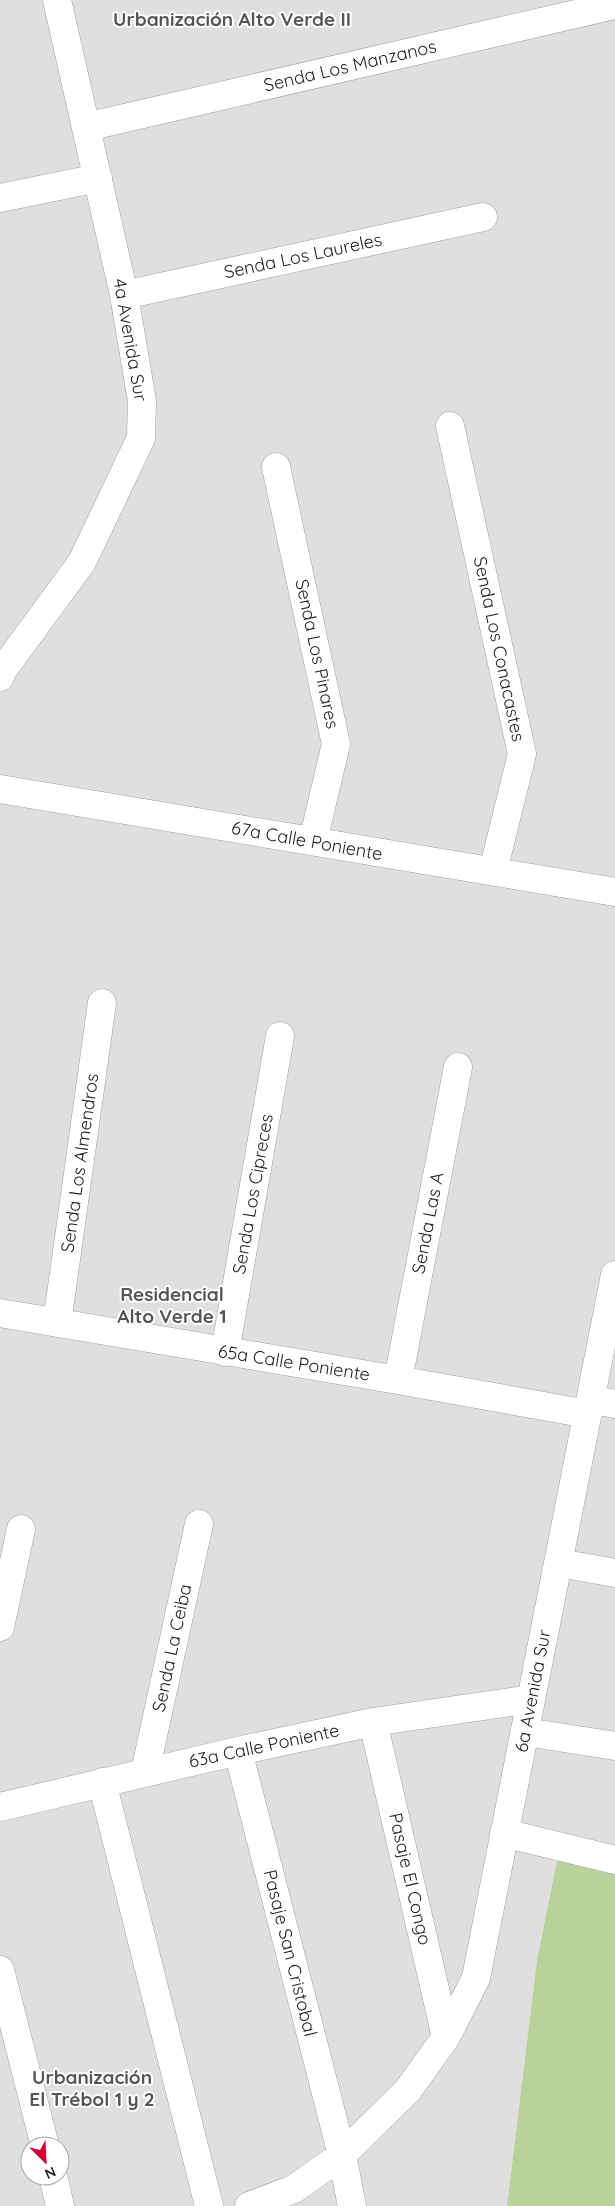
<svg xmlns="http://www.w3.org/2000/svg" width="615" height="2206" font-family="Quicksand,sans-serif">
	<rect width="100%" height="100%" fill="#f2ece8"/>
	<!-- residential -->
	<path fill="#e0dedf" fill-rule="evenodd" d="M 0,0 L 615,0 L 615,1868 L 558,1856 L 537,1960 L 507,2206 L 0,2206 ZM 30,2146 L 60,2146 L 60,2176 L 30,2176 Z"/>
	<!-- forest -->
	<path fill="#b9d29c" d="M 558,1856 L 615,1868 L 615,2206 L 507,2206 L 537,1960 Z"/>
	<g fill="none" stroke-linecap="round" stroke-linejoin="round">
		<defs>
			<path id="minor" d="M 86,127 L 615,5
				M 0,198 L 98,178
				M 124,295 L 483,217
				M 450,426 L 522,754 L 493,871
				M 276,467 L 336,744 L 313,841
				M 0,677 L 2,671 L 82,562 L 141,438 L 142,401 L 124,295 L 57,0
				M 0,789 L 615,892
				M 0,1313 L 398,1380 L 588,1414
				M 57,1323 L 102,1003
				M 225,1352 L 280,1036
				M 398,1380 L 458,1067
				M 591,1399 L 615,1404
				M 559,1563 L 615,1573
				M 0,1627 L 21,1529
				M 373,1722 L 446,2037
				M 526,1732 L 615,1746
				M 238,1751 L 342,2155 L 352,2206
				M 145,1772 L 199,1524
				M 102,1782 L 209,2206
				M 0,1807 L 238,1751 L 373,1722 L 531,1699
				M 504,1833 L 615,1860
				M 0,1970 L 45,2146
				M 53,2176 L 60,2206
				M 249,2206 L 294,2189 L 342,2155 L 408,2090 L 446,2037 L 476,1978 L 615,1275"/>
		</defs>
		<!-- minor casing -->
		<use href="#minor" stroke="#a3a3a3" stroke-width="29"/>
		<!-- minor -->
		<use href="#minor" stroke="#fff" stroke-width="28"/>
	</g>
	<g text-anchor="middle" stroke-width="4" stroke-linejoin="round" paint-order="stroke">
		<!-- street labels -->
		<g font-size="18" fill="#222" stroke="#fff">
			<text transform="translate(350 66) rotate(-13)" y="6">Senda Los Manzanos</text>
			<text transform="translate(303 256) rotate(-12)" y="6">Senda Los Laureles</text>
			<text transform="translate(130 340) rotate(80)" y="6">4a Avenida Sur</text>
			<text transform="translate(499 649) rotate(78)" y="6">Senda Los Conacastes</text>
			<text transform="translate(317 654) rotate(78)" y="6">Senda Los Pinares</text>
			<text transform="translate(307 841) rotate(10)" y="6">67a Calle Poniente</text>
			<text transform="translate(80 1163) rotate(-82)" y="6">Senda Los Almendros</text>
			<text transform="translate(253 1194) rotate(-80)" y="6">Senda Los Cipreces</text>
			<text transform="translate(428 1223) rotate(-79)" y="6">Senda Las A</text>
			<text transform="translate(294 1363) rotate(9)" y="6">65a Calle Poniente</text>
			<text transform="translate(172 1648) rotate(-78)" y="6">Senda La Ceiba</text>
			<text transform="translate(533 1691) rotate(-79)" y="6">6a Avenida Sur</text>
			<text transform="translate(264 1746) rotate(-12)" y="6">63a Calle Poniente</text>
			<text transform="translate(410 1879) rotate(77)" y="6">Pasaje El Congo</text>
			<text transform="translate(290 1953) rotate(76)" y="6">Pasaje San Cristobal</text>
		</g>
		<!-- neighbourhood labels -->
		<g font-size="19" font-weight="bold" fill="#555" stroke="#fff">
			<text x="232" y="26">Urbanización Alto Verde II</text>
			<text x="172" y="1301">Residencial<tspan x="172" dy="22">Alto Verde 1</tspan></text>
			<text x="92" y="2084">Urbanización<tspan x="92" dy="22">El Trébol 1 y 2</tspan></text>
		</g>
	</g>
	<!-- north arrow -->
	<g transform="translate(45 2161) rotate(156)"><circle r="24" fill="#ffffff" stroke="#a7a7a7"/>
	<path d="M0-4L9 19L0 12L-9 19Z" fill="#d30034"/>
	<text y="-8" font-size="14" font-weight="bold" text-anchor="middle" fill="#222222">N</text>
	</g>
</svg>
